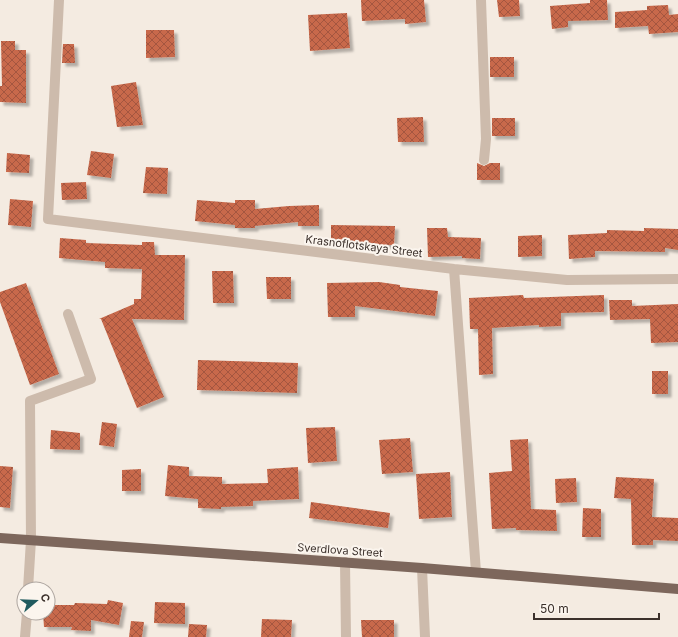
<svg xmlns="http://www.w3.org/2000/svg" width="678" height="637" font-family="Inter,sans-serif">
	<defs>
		<pattern id="building-cross-hatch" width="8" height="8" patternUnits="userSpaceOnUse"><rect width="8" height="8" fill="#c8694b"/><path d="M0 0l8 8M0 8l8-8" fill="none" stroke="#a4573f"/></pattern>
		<filter id="shadow"><feDropShadow dx="3.5" dy="3.5" stdDeviation="1" flood-color="#0004"/></filter>
	</defs>
	<rect width="100%" height="100%" fill="#f4ebe1"/>
	<!-- building -->
	<path fill="url(#building-cross-hatch)" filter="url(#shadow)" d="M 361,0 L 424,0 L 426,22 L 405,24 L 405,19 L 362,21 Z
		M 497,0 L 519,0 L 520,16 L 499,17 Z
		M 590,0 L 607,0 L 608,20 L 568,21 L 568,27 L 552,29 L 550,6 L 590,3 Z
		M 668,5 L 669,15 L 678,14 L 678,32 L 649,34 L 648,26 L 615,28 L 615,12 L 647,10 L 647,6 Z
		M 347,13 L 350,48 L 310,51 L 308,15 Z
		M 146,30 L 174,30 L 175,57 L 146,58 Z
		M 1,41 L 15,41 L 15,50 L 26,50 L 26,103 L 0,102 L 0,86 L 2,86 Z
		M 63,44 L 74,44 L 75,63 L 62,63 Z
		M 490,57 L 514,57 L 514,77 L 490,77 Z
		M 136,82 L 143,125 L 117,127 L 111,86 Z
		M 423,117 L 424,142 L 398,142 L 397,118 Z
		M 492,118 L 515,118 L 515,136 L 492,136 Z
		M 91,151 L 114,154 L 111,178 L 87,175 Z
		M 7,153 L 30,155 L 29,173 L 6,172 Z
		M 477,163 L 484,166 L 490,163 L 500,163 L 500,180 L 477,180 Z
		M 146,167 L 168,168 L 167,194 L 143,193 Z
		M 86,182 L 87,199 L 62,200 L 61,183 Z
		M 10,199 L 33,201 L 31,227 L 8,225 Z
		M 197,200 L 235,203 L 235,200 L 255,200 L 255,209 L 289,206 L 319,205 L 319,226 L 298,226 L 298,222 L 255,226 L 255,228 L 235,228 L 235,225 L 195,221 Z
		M 331,225 L 395,226 L 394,245 L 331,244 Z
		M 427,228 L 447,228 L 448,237 L 481,238 L 480,259 L 462,258 L 462,256 L 428,257 Z
		M 644,228 L 678,229 L 678,250 L 665,248 L 665,252 L 595,251 L 595,257 L 569,259 L 568,235 L 607,233 L 607,230 L 644,231 Z
		M 542,235 L 542,256 L 518,257 L 518,236 Z
		M 60,238 L 86,240 L 86,243 L 142,245 L 142,242 L 154,242 L 155,255 L 185,255 L 184,320 L 132,319 L 164,397 L 137,408 L 101,319 L 99,319 L 134,304 L 134,299 L 141,299 L 142,269 L 105,268 L 105,262 L 59,258 Z
		M 212,271 L 233,271 L 234,303 L 213,303 Z
		M 266,277 L 291,277 L 291,299 L 267,299 Z
		M 379,282 L 400,285 L 400,287 L 438,291 L 435,316 L 355,306 L 355,317 L 328,317 L 327,283 Z
		M 26,283 L 59,374 L 30,385 L 0,302 L 0,292 Z
		M 523,295 L 524,298 L 604,295 L 604,312 L 561,313 L 561,326 L 539,327 L 539,325 L 492,328 L 493,374 L 479,375 L 478,329 L 470,329 L 469,298 Z
		M 609,300 L 632,300 L 632,306 L 678,304 L 678,342 L 651,343 L 650,319 L 610,320 Z
		M 198,360 L 298,363 L 297,393 L 197,390 Z
		M 652,371 L 668,371 L 668,394 L 652,394 Z
		M 102,422 L 117,424 L 114,447 L 99,445 Z
		M 335,427 L 337,461 L 308,463 L 306,428 Z
		M 51,430 L 80,433 L 80,450 L 50,449 Z
		M 410,438 L 413,472 L 382,474 L 379,440 Z
		M 528,439 L 531,509 L 556,510 L 557,531 L 516,530 L 516,528 L 492,529 L 489,473 L 512,471 L 510,440 Z
		M 168,465 L 189,467 L 189,476 L 222,477 L 222,484 L 268,483 L 267,469 L 298,467 L 299,499 L 253,501 L 253,506 L 221,507 L 221,509 L 198,508 L 198,499 L 165,496 Z
		M 0,466 L 13,467 L 10,508 L 0,507 Z
		M 141,469 L 141,491 L 122,491 L 122,470 Z
		M 450,472 L 452,517 L 419,519 L 416,474 Z
		M 616,477 L 654,479 L 652,517 L 678,518 L 678,541 L 653,540 L 653,545 L 632,545 L 631,499 L 614,498 Z
		M 576,478 L 577,502 L 556,503 L 555,479 Z
		M 311,502 L 390,513 L 388,528 L 309,518 Z
		M 583,508 L 601,509 L 601,537 L 582,537 Z
		M 108,600 L 123,603 L 119,625 L 91,620 L 91,631 L 71,630 L 72,627 L 44,627 L 43,613 L 48,613 L 48,605 L 74,605 L 75,603 L 107,604 Z
		M 155,602 L 185,603 L 185,624 L 154,623 Z
		M 262,619 L 292,620 L 291,637 L 261,637 Z
		M 361,620 L 394,620 L 394,637 L 362,637 Z
		M 131,621 L 144,622 L 142,637 L 129,637 Z
		M 189,624 L 207,625 L 206,637 L 188,637 Z"/>
	<g fill="none" stroke-linecap="round" stroke-linejoin="round">
		<!-- minor -->
		<path stroke="#cdbbac" stroke-width="10" d="M 59,0 L 48,219 L 454,269 L 567,280 L 678,279
			M 481,0 L 486,139 L 484,160
			M 454,269 L 476,572
			M 345,562 L 346,637
			M 422,568 L 425,637
			M 28,589 L 31,540 L 30,401 L 91,379 L 68,314
			M 25,637 L 27,613"/>
		<!-- major -->
		<path stroke="#7d675c" stroke-width="10" d="M 0,538 L 422,568 L 678,589"/>
	</g>
	<g text-anchor="middle" stroke-width="4" stroke-linejoin="round" paint-order="stroke">
		<!-- street labels -->
		<g font-size="11" fill="#3b302b" stroke="#fbf5ee">
			<text transform="translate(364 246) rotate(7)" y="4">Krasnoflotskaya Street</text>
			<text transform="translate(340 550) rotate(4)" y="4">Sverdlova Street</text>
		</g>
	</g>
	<!-- north arrow -->
	<g transform="translate(36 601) rotate(71)"><circle r="19" fill="#fbf5ee" stroke="#aea6a0"/>
	<path d="M0-3L7 15L0 10L-7 15Z" fill="#1f5a5e"/>
	<text y="-6" font-size="11" font-weight="bold" text-anchor="middle" fill="#3b302b">С</text>
	</g>
	<!-- scale -->
	<path d="M534 613v6h125v-6" fill="none" stroke="#3b302b" stroke-width="2"/>
	<text x="540" y="613" font-size="12" fill="#3b302b" stroke="#fbf5ee" stroke-width="3" paint-order="stroke">50 m</text>
</svg>
